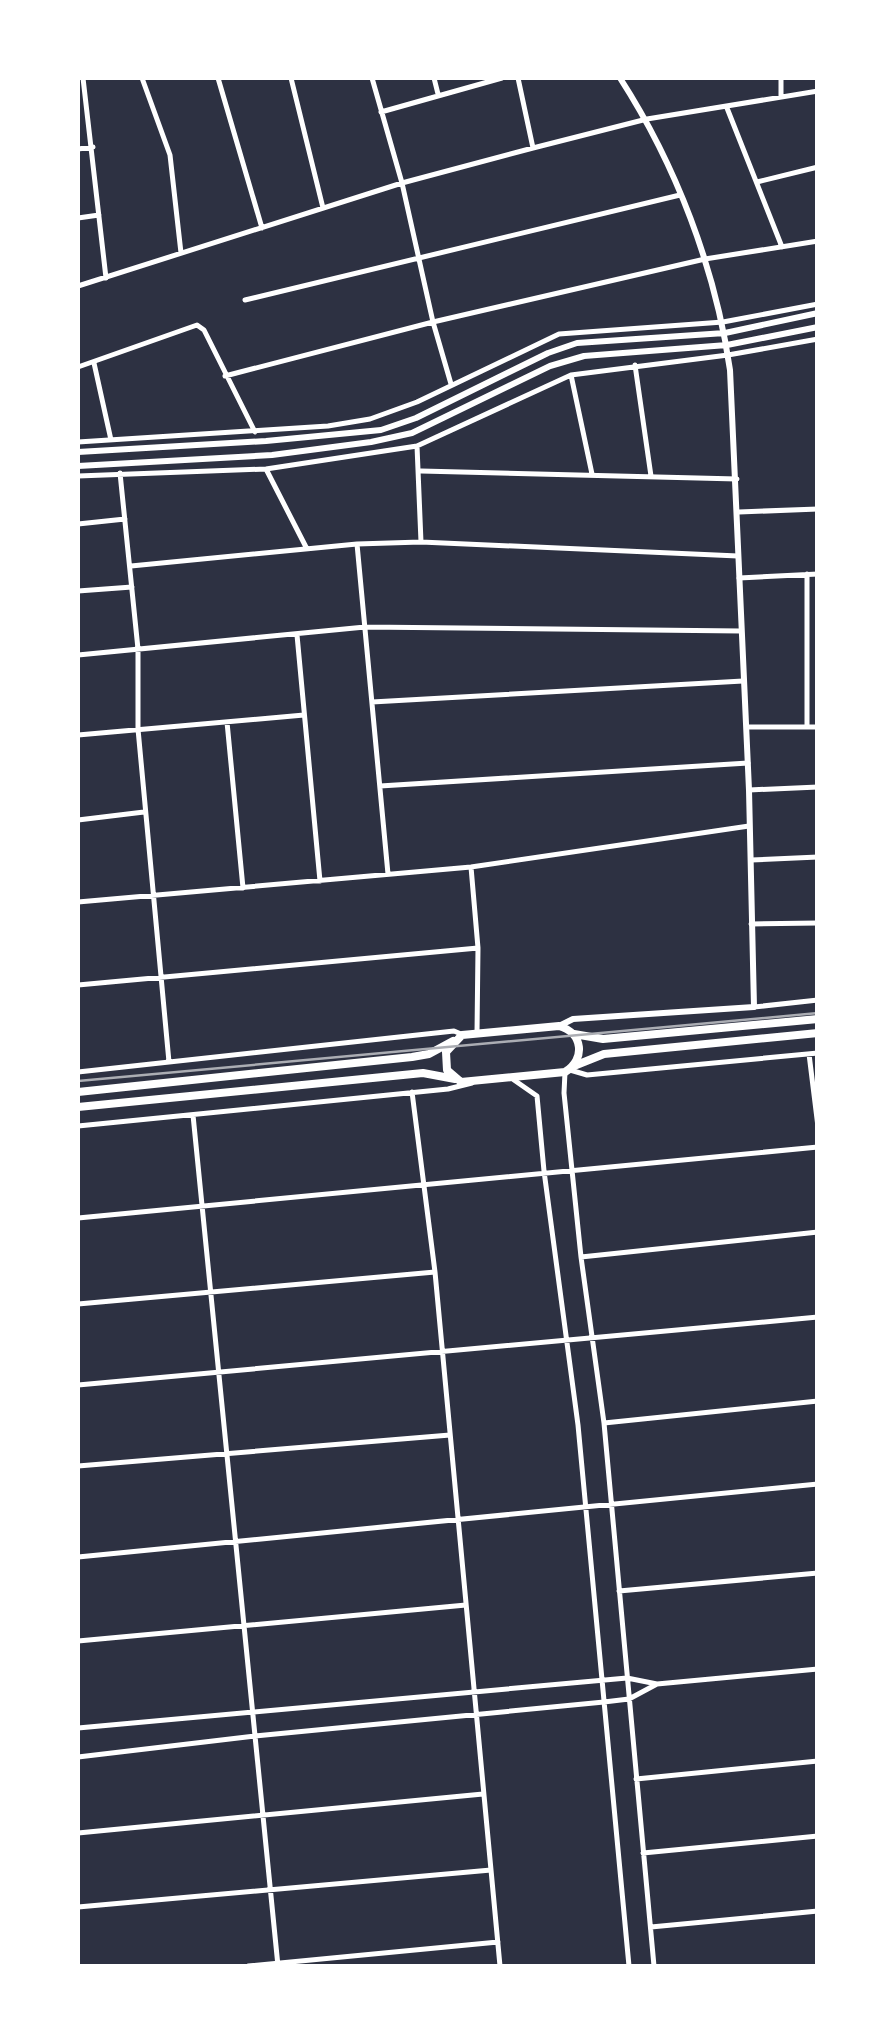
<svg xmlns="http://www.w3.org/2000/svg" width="895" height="2044" font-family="'Sofia Sans Condensed',sans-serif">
	<rect width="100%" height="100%" fill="#2d3142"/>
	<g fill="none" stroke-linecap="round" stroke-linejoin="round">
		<!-- minor -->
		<path stroke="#fff" stroke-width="5" d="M 83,78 L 106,278
			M 142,78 L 170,155 L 181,253
			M 218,78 L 262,228
			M 291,78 L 323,208
			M 434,78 L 438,94
			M 518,78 L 533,148
			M 781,78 L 781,97
			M 727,108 L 782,247
			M 381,112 L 502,78
			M 78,149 L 93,147
			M 757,182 L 818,167
			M 78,218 L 99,215
			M 78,286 L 402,183 L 533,148 L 647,119 L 818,91
			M 245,300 L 680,195
			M 94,363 L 111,440
			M 635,365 L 651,476
			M 78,367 L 197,325 L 204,330 L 255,432
			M 571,375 L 592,474
			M 225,376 L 433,322 L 402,183 L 372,78
			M 451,384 L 433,322 L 705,259 L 818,241
			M 78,442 L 328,426 L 370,419 L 417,402 L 559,334 L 723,322 L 818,304
			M 417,446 L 421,542
			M 266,469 L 307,549
			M 421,471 L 737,479
			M 120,473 L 138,649 L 138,729 L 169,1062
			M 78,476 L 266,469 L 417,446 L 571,375 L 728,355 L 818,339
			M 739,512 L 818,509
			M 78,524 L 125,519
			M 357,544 L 388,874
			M 131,566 L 357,544 L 421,542 L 738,556
			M 807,574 L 807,727
			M 739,578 L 818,574
			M 78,591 L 132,587
			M 297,635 L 320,881
			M 78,655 L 365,627 L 741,631
			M 372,702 L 743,681
			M 227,722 L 243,888
			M 747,727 L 818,727
			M 78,735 L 304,715
			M 380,786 L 748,763
			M 749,790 L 818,787
			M 78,820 L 144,812
			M 751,860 L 818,857
			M 471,867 L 478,948 L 477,1033
			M 78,902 L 471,867 L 749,826
			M 751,924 L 818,923
			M 78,985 L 478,948
			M 754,1007 L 818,1000
			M 809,1054 L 818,1127
			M 570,1070 L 587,1075 L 818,1053
			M 78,1072 L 454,1031 L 461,1034
			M 565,1072 L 564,1093 L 581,1257 L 604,1423 L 654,1966
			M 514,1080 L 537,1096 L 544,1171 L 578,1425 L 629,1966
			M 412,1092 L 435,1272 L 500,1966
			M 193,1115 L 278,1966
			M 78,1126 L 448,1089 L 472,1083
			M 78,1218 L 818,1147
			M 581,1257 L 818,1232
			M 78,1304 L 435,1272
			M 78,1385 L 818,1317
			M 604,1423 L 818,1401
			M 78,1466 L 450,1435
			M 78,1557 L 818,1484
			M 619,1591 L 818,1573
			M 78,1641 L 466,1605
			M 78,1728 L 627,1678 L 657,1684 L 818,1669
			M 78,1757 L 255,1736 L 604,1702 L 629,1699 L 657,1684
			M 636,1779 L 818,1761
			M 78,1833 L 483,1794
			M 643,1853 L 818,1836
			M 78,1907 L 491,1870
			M 651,1927 L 818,1911
			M 248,1966 L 498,1942"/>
		<!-- tertiary -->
		<path stroke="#fff" stroke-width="6" d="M 78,452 L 266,441 L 381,430 L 416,418 L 548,353 L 577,343 L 725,333 L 818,313
			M 78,466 L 272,455 L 371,442 L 412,433 L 550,366 L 584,356 L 727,345 L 818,327
			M 559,1026 L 573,1019 L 754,1007 L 749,790 L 730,370 C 715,267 676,165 620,78"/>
		<!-- trunk -->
		<path stroke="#fff" stroke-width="8" d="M 559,1026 C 583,1033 586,1059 565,1072 L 461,1082 L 447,1070 L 446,1052 L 462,1035 Z
			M 574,1034 L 603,1039 L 818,1019
			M 574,1066 L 604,1054 L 818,1033
			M 78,1092 L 412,1057 L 429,1054 L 453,1041
			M 78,1107 L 423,1073 L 455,1079"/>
		<!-- rail -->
		<path stroke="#abadb3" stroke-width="2.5" d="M 78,1081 L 818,1013"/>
	</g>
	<!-- border -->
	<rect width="895" height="2044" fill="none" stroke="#ffffff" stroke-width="160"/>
</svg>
